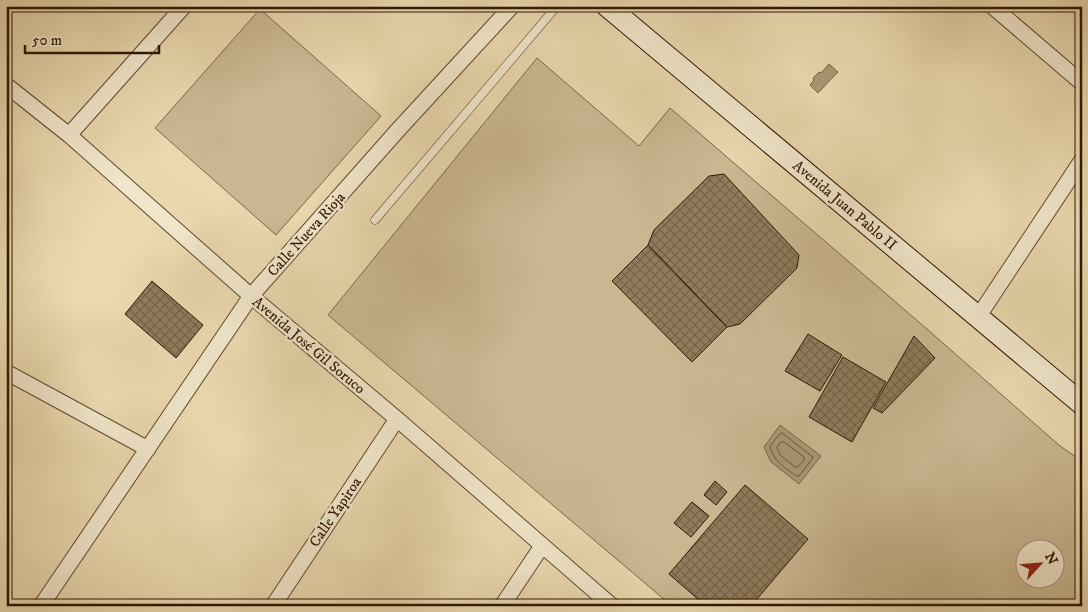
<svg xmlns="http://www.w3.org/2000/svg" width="1088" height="612" font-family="'IM FELL DW Pica',serif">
	<defs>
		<pattern id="building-cross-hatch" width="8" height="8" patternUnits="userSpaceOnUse" patternTransform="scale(1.25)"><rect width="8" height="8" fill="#907b5c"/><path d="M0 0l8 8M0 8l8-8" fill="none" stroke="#76644a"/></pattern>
	</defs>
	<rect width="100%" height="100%" fill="#ead8af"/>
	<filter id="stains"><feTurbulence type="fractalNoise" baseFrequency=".004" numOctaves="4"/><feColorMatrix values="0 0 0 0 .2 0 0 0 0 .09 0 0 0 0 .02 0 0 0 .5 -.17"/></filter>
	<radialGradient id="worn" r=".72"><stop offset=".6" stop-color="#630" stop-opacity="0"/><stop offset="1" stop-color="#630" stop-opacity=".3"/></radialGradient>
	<!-- garden -->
	<path fill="#cab792" stroke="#7c674a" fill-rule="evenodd" d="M 260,9 L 381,116 L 276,235 L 155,128 Z
		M 537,58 L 639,146 L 670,108 L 927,329 L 1060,446 L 1082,461 L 1082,606 L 672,606 L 328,315 ZM 1026,550 L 1056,550 L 1056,580 L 1026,580 Z"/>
	<!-- water -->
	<path fill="#aa9675" stroke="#786347" d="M 829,64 L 838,72 L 818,93 L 810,85 L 814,80 L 813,78 L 819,72 L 821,73 Z
		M 780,425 L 821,456 L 799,484 L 771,462 L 764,447 Z"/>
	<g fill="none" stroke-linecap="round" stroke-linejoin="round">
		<!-- shore -->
		<path stroke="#6c563c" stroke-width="1" d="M 782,433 L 813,457 L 812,459 L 799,476 L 796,476 C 785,467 773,462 770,446 L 780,434 Z
			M 781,442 L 784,442 L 804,457 L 804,460 L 798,467 L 795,467 L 780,455 L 777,448 Z"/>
	</g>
	<!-- building -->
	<path fill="url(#building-cross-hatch)" stroke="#2e1703" d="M 724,174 L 799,255 L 797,268 L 740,324 L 727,327 L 648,245 L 654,230 L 709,176 Z
		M 648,245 L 727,327 L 692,362 L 612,281 Z
		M 152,281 L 203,325 L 176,358 L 125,314 Z
		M 808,334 L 842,355 L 820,391 L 785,371 Z
		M 914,336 L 935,358 L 882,413 L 873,408 Z
		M 843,357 L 886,382 L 852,442 L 809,417 Z
		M 715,481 L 727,492 L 716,505 L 704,495 Z
		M 745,485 L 808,539 L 751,606 L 706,606 L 669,574 Z
		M 692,502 L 709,516 L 691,537 L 674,523 Z"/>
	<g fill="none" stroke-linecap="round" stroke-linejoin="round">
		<defs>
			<path id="lane" d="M 375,220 L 557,6"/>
			<path id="street" d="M 992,6 L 1082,83
				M 6,85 L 69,135 L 251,296 L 397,419 L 612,606
				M 69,135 L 184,6
				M 978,317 L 1082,160
				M 6,372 L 148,449
				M 41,606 L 251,296 L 398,130 L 512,6
				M 273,606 L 397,419
				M 502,606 L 542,546"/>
			<path id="secondary" d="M 607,6 L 1082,404"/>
		</defs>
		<!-- lane casing -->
		<use href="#lane" stroke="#5d472e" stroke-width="9"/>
		<!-- street casing -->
		<use href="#street" stroke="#5d472e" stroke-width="17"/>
		<!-- secondary casing -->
		<use href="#secondary" stroke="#2e1703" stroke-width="23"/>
		<!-- lane -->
		<use href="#lane" stroke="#f1e6cb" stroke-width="8"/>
		<!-- street -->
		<use href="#street" stroke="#f1e6cb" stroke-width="15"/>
		<!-- secondary -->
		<use href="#secondary" stroke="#f1e6cb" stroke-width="21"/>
	</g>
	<g text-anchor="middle" stroke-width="5" stroke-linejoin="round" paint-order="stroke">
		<!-- street labels -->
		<g font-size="15" fill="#2e1703" stroke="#f1e6cb">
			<text transform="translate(845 205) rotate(40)" y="5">Avenida Juan Pablo II</text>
			<text transform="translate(306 234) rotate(-48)" y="5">Calle Nueva Rioja</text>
			<text transform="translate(309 345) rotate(40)" y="5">Avenida José Gil Soruco</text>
			<text transform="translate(335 512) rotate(-56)" y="5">Calle Yapiroa</text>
		</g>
	</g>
	<!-- margin -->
	<rect width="1088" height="612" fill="none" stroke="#ead8af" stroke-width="25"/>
	<rect x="8" y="8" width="1073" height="597" fill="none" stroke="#2e1703" stroke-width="2.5"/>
	<rect x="12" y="12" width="1063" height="587" fill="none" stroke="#2e1703"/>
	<!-- north arrow -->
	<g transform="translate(1040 564) rotate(64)"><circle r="24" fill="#f1e6cb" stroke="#a3937b"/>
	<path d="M0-4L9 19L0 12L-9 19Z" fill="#8f2418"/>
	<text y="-8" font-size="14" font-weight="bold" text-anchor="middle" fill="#2e1703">N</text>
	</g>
	<!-- scale -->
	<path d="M25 45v8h134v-8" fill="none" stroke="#2e1703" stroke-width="2.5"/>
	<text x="32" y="45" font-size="15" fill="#2e1703" stroke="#f1e6cb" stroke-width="4" paint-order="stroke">50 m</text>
	<rect width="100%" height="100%" filter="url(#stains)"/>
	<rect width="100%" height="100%" fill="url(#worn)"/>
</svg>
